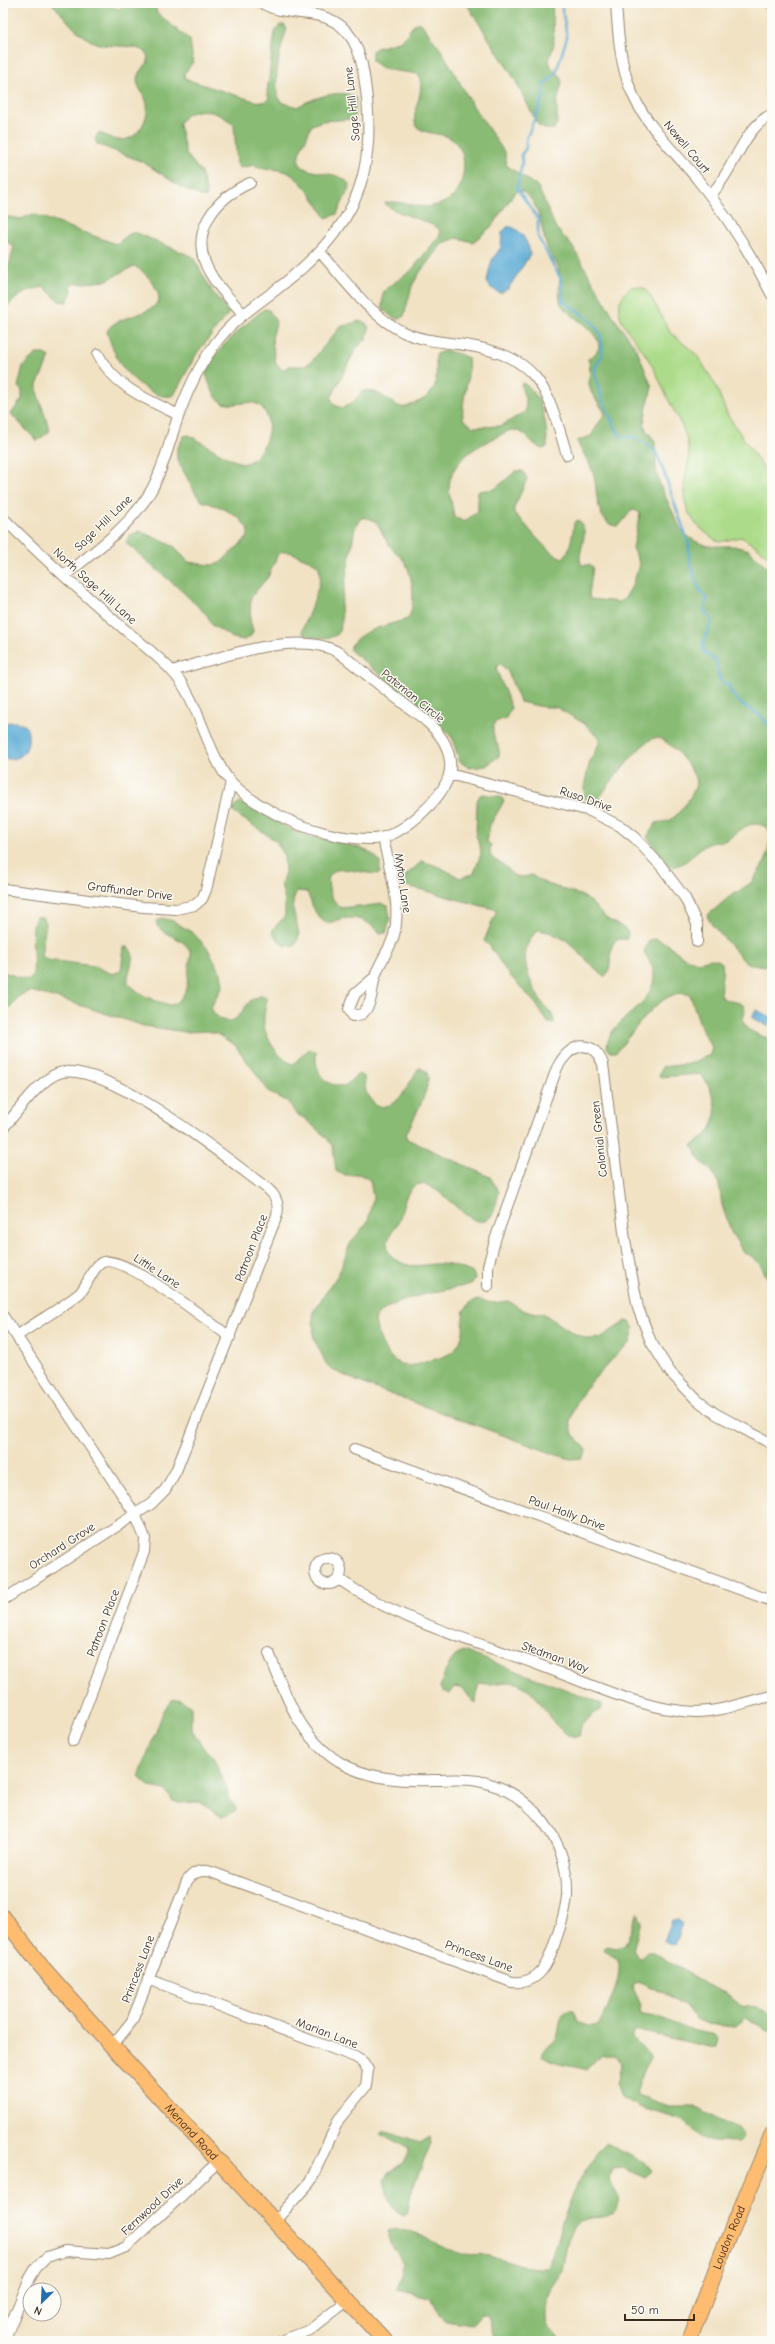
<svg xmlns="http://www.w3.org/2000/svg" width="775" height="2344" font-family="'Comic Neue',sans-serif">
	<rect width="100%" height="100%" fill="#fdfcf7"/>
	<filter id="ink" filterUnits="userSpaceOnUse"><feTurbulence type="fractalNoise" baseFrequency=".025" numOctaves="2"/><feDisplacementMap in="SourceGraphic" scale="8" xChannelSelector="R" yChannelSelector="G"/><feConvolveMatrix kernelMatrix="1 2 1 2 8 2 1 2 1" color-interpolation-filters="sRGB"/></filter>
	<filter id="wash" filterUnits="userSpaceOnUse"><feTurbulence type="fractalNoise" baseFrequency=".012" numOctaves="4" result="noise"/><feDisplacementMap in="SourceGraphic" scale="16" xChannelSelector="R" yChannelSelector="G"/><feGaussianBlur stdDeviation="0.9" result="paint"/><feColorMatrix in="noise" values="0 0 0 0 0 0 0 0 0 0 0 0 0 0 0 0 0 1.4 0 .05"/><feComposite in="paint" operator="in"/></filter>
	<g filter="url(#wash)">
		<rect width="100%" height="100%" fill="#f1e2c4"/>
		<!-- green -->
		<path fill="#acdb89" stroke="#748254" d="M 633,286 L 644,288 L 651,297 L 671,333 L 697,355 L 715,384 L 727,414 L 772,481 L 772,560 L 756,546 L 741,537 L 719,542 C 695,527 680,511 685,480 C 687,469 690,459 688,447 C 686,429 675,414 667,397 C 661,384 655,369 647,357 C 632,334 601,309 633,286 Z"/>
		<!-- forest -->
		<path fill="#89bb75" stroke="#62724a" d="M 51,3 L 101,3 L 119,9 L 127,3 L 154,3 L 157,13 L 190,40 L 193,62 L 184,74 L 185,79 L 254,101 L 264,102 L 269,99 L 267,92 L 275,32 L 280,25 L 285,25 L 287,30 C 280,45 271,88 281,102 L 297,107 C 311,99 341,87 356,98 L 354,119 L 322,121 L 312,125 C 309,129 308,135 306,139 C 278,186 338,162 350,186 L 337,214 L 326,218 C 318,204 300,176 284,171 C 273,168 266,172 254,165 L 240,168 L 237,164 L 234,125 C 220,111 191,102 179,124 L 186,154 L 201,172 L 207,195 L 205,198 L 181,187 L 143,162 L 97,144 L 95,139 L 98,133 C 106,134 113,141 121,140 C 138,140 149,119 147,104 C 146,96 138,89 137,81 C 137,73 142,68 148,63 L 147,53 C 132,42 113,49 96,43 C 78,37 64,15 51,3 Z
			M 466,3 L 552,3 L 554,44 L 549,60 L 551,67 L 560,76 L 562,82 L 557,103 L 557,124 L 554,129 L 545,129 L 538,125 L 514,78 Z
			M 415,23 L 421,23 L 443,53 L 473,106 L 505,153 L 506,165 L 538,187 L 556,228 L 572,246 L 615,319 L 636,348 L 652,387 L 647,407 L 644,423 L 646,430 L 655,441 L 656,469 L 660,485 L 682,532 L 695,541 L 708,546 L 734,546 L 749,550 L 772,572 L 772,966 L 751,965 L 744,961 L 712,925 L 707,916 L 729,897 L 751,883 L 766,860 L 771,835 L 768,828 C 747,816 740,834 724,841 C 719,842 713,842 708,844 C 693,850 688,867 669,867 L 647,837 L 656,823 C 660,822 665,822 668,821 C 677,818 697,791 696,782 C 695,770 667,735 654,738 C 642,741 605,788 599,799 L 595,802 L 585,799 L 584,786 L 590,761 L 599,744 L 599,739 L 585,724 L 556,707 L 543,707 L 520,702 L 508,672 L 500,663 L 496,668 L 511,708 L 506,718 L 495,722 C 488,736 501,743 499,756 L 486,766 L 469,768 L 459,761 L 453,739 L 442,726 L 350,650 C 352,631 393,624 408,619 C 416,605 413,576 405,562 C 400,555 392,550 388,543 C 380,532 379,516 361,518 L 355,528 L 341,605 L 342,621 L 338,634 C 330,640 309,639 302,632 C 305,618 327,580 318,566 C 315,562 306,559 301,557 C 293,553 286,549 278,554 L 268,577 L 251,597 L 250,620 L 253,631 L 251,636 L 244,640 L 233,638 L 212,625 L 207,615 L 183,592 L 126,543 L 130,535 L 140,531 L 175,547 L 188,562 L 211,565 L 220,563 L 248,537 L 248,529 L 239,518 L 223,508 L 202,501 L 197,496 L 177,459 L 177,449 L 184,436 L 189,435 L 230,459 L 244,464 C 268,456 278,415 257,404 C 246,399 230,409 220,401 C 213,396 209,383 206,374 C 212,351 246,324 264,309 L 269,310 L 276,322 L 272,339 L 275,362 L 282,370 L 290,366 L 305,366 L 312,361 L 340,327 L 360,321 L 366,323 L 369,328 L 367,338 L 355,350 L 331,398 L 334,405 L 342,408 L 352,403 L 363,391 C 377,389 387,400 398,406 C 403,409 408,406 413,404 C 441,393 436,381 436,355 C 444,347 460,354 468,358 C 471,378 461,399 463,419 L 473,427 L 501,426 L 526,411 L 526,401 L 521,386 L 522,383 C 542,391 548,427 547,447 L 542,449 C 530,444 526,429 511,430 C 486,442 450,456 449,488 C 449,495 453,509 454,516 L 464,522 L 478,511 L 478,491 L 495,489 L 516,471 L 523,471 L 527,479 L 514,508 L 514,513 C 531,528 541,549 562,558 C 570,555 573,531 574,523 L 578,520 C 591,530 579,548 580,561 L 582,565 L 590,565 L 593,567 L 589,594 L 590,599 L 619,602 L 625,598 L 631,588 L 640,565 L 633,548 L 640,513 L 635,510 L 631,511 L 619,526 C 594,527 598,487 593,472 C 589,461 581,452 577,441 L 591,436 L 605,413 L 591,392 L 589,384 L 590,366 L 588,359 C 590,357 593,356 595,354 C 613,337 564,314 561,304 C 557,293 561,282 559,271 C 558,264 552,258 549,252 C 540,232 543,203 520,190 L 515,192 L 491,227 L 473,242 L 457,238 L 443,243 L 420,272 L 412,286 L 404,316 L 399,319 C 391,317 387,314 382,307 L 383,293 L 387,288 L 411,271 L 440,235 L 439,229 C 428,220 389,212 385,203 C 404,198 420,214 445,202 C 454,198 460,189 462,179 C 465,167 465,154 457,144 C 446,130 427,137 416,126 C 410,109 427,94 418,74 L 383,69 L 372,61 L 372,51 L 377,48 L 402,41 Z
			M 33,214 L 116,244 L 131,233 L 137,233 L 193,257 L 212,291 L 227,309 L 228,314 L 197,353 L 174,395 C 158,402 134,381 124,369 C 116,359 111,344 107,332 C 112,316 147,318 159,301 C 160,288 145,271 134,266 L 105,281 L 73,284 L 71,286 L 72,291 L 67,302 L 59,301 L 44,287 C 26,289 14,298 3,312 L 3,273 L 10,262 L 14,246 L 3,240 L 3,216 L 21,219 Z
			M 36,354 L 44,354 L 50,357 L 37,385 L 37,392 L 50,431 L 37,441 L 11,414 L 22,399 L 22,391 L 18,387 L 23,366 Z
			M 484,794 L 501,797 L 504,801 L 490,825 L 487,842 L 491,845 C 487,861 497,859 507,868 C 510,871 511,875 516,876 C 523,878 526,876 532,875 C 541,884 568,890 582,896 C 592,901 597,910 605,917 C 611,923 622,925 628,932 L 627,939 L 617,939 C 605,948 616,968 604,977 L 566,940 L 549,932 L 538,930 C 516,950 527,976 539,998 C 544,1008 555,1012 554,1024 L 546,1020 L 536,1004 L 506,971 L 489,945 L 484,941 L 497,910 L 400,884 L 402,879 L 422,861 L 440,867 L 460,878 L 474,873 L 481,854 L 480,845 L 476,836 L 477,801 L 480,795 Z
			M 239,803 C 250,803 284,828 299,833 C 322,842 369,843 380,862 L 380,873 C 366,878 319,852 330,893 C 331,897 337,905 341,908 L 359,906 L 366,907 L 380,903 L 388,906 L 390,918 L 386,933 L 380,933 C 368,918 346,913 329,924 C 316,920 312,904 307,892 L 297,891 C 284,914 308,929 294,946 L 283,945 L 272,933 L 274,928 L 285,916 L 285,901 L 281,884 L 285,872 L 284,855 L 276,841 L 233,812 L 234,807 Z
			M 37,916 L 43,918 L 46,923 L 41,956 L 48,960 L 94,966 L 112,974 L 121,971 L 124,947 L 128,947 C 139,957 126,971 128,983 C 141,996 153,1001 171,1005 C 192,997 186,974 191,956 C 190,939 166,937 157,926 L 157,921 L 163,918 L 173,921 L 193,933 L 208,949 L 221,973 L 223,985 L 211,1007 C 213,1013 216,1016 221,1019 C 238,1028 242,1006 253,999 C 255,998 259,997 262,995 L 267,999 C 266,1007 263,1016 264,1024 C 265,1038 280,1061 293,1064 L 309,1049 L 316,1052 C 315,1072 322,1086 345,1086 L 357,1075 L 361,1074 L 364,1077 L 366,1092 L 376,1106 C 398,1111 408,1085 418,1069 L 420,1068 L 426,1071 C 435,1083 411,1122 406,1135 L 407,1139 L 490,1177 L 499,1192 C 497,1199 496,1209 492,1215 C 472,1243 437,1169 413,1187 C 404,1194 403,1210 399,1220 C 396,1227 391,1232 389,1238 C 385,1250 389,1256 400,1262 C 413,1269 424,1264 438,1264 C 451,1264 462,1268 473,1273 L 475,1278 L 472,1284 C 445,1291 395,1296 376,1317 L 375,1321 C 378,1336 386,1362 405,1365 C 414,1367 424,1362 432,1360 C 443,1357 452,1355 458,1345 C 467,1331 461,1324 464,1310 L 471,1302 L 478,1300 L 493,1303 L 508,1301 L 525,1311 L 544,1314 L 573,1333 L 588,1339 L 600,1338 L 626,1321 L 630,1322 L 634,1329 L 630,1343 L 618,1353 L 584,1390 L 573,1411 L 570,1421 L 573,1434 L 587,1450 L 582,1458 L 571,1459 L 557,1455 L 366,1385 L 332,1370 L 327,1365 L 314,1339 L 313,1312 L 339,1273 L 350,1244 L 368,1221 L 373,1198 L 370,1180 L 359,1174 C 349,1175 345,1177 336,1171 L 333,1147 L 326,1137 L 304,1118 L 296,1114 L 287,1101 L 270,1093 L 235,1045 L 217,1034 L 207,1031 L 186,1032 L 144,1026 L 64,1000 L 30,991 L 19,996 L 3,1016 L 3,972 L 27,980 L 32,977 C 37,958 27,933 37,916 Z
			M 653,939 C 670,940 678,958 693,961 C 704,964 711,954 722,963 C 724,975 718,986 722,997 C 728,1003 736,1000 743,1005 L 745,1010 L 743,1020 L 747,1029 L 761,1036 L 772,1039 L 772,1287 L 761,1266 L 753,1257 L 744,1253 L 731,1232 L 722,1205 L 719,1184 L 711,1170 L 701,1162 L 692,1146 C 698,1141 705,1137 709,1131 C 722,1113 713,1088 700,1074 L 659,1077 L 662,1067 L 688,1064 L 710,1055 L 712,1047 L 703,1033 L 690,995 C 662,984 633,1034 616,1052 L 611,1052 L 607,1048 C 607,1019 654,1009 654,975 C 654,968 648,959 644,952 L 648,942 Z
			M 463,1651 L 594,1700 L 602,1704 L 602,1708 L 582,1723 L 579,1735 L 574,1738 C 546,1726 546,1699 523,1686 C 508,1677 496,1687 481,1683 L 478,1685 L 476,1703 C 467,1698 467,1688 455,1687 L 450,1694 L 442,1691 L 440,1688 C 442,1677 451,1655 463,1651 Z
			M 180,1699 L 191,1707 L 191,1728 L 201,1745 L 213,1757 L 227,1789 L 229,1798 L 236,1808 L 236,1811 L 222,1817 L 199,1802 L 179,1803 L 173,1801 L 165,1790 L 150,1787 L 139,1777 L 164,1710 L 172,1700 Z
			M 638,1912 L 641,1921 L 633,1950 L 638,1957 L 641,1958 L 647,1952 L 653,1952 L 707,1985 L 726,1993 L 741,2006 L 757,2008 L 772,2014 L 772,2033 L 746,2018 L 734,2027 L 708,2024 L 696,2019 L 683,2005 L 666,1994 L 640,1982 L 634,1983 L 632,1986 L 640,2003 L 639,2011 L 641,2014 L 657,2016 L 689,2030 L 716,2035 L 719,2038 L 717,2046 L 709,2047 L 635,2030 L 632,2034 L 632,2037 L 650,2055 C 648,2064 634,2090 637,2095 L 669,2106 L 692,2106 L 739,2129 L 743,2134 L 741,2140 L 737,2142 C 725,2141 713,2145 702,2138 C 695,2133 691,2125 683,2121 L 639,2107 L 621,2097 L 616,2084 L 622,2063 L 615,2055 L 601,2055 L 587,2070 C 571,2065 555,2066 542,2056 C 544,2047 551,2046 556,2039 C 561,2030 558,2016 567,2010 L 574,2010 L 579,2022 C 585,2025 590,2028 596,2025 C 606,2019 624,1972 618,1961 C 615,1956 607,1953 603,1950 L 606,1946 L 617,1948 L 625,1945 Z
			M 383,2130 L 420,2142 L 430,2136 L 431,2143 L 412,2190 L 407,2212 L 403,2215 C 388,2209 388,2195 384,2181 C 388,2167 409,2166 409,2149 L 380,2133 Z
			M 607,2143 L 645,2162 L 652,2172 L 645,2178 L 623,2168 L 613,2169 L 610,2178 C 612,2190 623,2196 616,2209 C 609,2222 588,2214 577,2223 C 564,2235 567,2260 560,2275 C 556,2283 551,2287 548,2296 C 546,2306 545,2316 547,2326 L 563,2341 L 496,2341 L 488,2318 L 485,2315 L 481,2314 L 471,2325 L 447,2321 L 439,2315 L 430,2297 L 396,2289 L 402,2273 L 403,2263 L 394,2250 L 387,2232 C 406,2220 445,2250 464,2255 C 473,2257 481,2254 489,2256 C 507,2259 527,2270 546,2268 L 550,2263 C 560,2226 577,2168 607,2143 Z"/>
		<!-- water -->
		<path fill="#5aaad4" stroke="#4a6a79" d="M 507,227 C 519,225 530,244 530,255 L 508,289 L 500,293 L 491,288 L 487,282 L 489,271 L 492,260 L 501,247 L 502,233 Z
			M 12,722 L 17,722 L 26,726 C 33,744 24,764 3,758 L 3,723 Z
			M 756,1010 L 772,1017 L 768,1026 L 752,1018 Z
			M 672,1920 L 678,1920 L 683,1924 L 675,1945 L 669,1944 L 664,1941 Z"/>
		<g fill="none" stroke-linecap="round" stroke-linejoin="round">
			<!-- stream -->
			<path stroke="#5aaad4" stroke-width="2.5" d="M 561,3 L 567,37 L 556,73 L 544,85 L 542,100 L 526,140 L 526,148 L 521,155 L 522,163 L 517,188 L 538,219 L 538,237 L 562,281 L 563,301 C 583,315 605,324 602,353 C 601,361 594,363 595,372 C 598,395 609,415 619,434 L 623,437 L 634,437 L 648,445 L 656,452 L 661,464 L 689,545 C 687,556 697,593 707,598 L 704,611 L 712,620 L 703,644 L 704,652 L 716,661 C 718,669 717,684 729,685 C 730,695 742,707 753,710 L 753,713 L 759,714 L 772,728"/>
		</g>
	</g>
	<g filter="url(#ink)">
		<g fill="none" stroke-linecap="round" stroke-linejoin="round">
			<defs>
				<path id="street" d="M 616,3 C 618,34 620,67 633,95 C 648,128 676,153 698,180 C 727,216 751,254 772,295
					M 770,3 L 772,4
					M 710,196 C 734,171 742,129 772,114
					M 320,252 C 345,280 369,315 403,332 C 423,341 443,342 465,345 C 541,357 547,388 567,455
					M 242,313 C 232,300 218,288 210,273 C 187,234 214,199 250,183
					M 98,354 C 114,387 148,400 179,415
					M 3,518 C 39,554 77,588 116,622 C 134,638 155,653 172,671 C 199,700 204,744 226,776 C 238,792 259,805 276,814 C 304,829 342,840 374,839 C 401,837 442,800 449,775 C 452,765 449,753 445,744 C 436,726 418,715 403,703 C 382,687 362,671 341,654 C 301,627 216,659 172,671
					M 64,576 C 95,551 132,525 152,489 C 162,470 168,449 174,429 C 183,401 194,374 211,350 C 228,323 252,308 277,289 C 346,236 376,187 367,99 C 364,74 362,43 341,26 C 317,7 286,18 262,3
					M 449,774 L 590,811 L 620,826 L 635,838 L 661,866 L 685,898 L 697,924 L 697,942
					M 3,889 L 143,907 L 176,909 L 195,905 L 202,899 L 206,890 L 231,782
					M 375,977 L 355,994 L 349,1009 L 353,1016 L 362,1014 C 373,1004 371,991 375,977 C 379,962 390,950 394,935 C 402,905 389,867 383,838
					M 3,1128 C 17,1113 40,1079 59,1073 C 105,1059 230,1161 268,1189 C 277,1197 280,1207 276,1218 L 176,1471 L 165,1490 L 151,1504 L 3,1600
					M 488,1286 L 488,1266 L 496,1237 L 557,1068 C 569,1045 591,1035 603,1064 L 625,1240 L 638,1308 L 651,1342 L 670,1372 L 697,1400 L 716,1414 L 772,1444
					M 3,1316 L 135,1514 L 145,1538 L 144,1552 L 73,1741
					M 17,1336 C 36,1322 62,1308 80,1293 C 88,1285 91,1269 101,1263 C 120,1250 210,1323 230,1337
					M 354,1449 L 772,1601
					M315 1571a13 13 0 1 1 26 0a13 13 0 1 1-26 0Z
					M 339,1579 C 396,1620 474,1641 539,1665 C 588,1683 642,1710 695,1712 C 723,1712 746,1701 772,1696
					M 148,1979 L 355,2057 L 363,2062 L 368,2070 L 366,2086 L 339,2119 L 310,2182 L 275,2221
					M 112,2046 L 132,2021 L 187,1881 C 193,1872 201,1869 211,1872 L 512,1982 C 540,1985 549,1962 556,1939 C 561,1925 566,1910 567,1895 C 569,1841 531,1791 478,1781 C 463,1778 448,1780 433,1780 C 400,1781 368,1779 339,1762 C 299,1737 285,1694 269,1653
					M 4,2341 L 29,2280 L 36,2268 L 47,2257 L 65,2251 L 109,2254 L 126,2247 L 219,2161
					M 281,2341 L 310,2330 L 348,2300"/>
				<g id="primary">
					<path id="s1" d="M 3,1917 L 41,1966 L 112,2046 L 385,2341"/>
					<path id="s2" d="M 689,2341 L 723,2251 L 772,2135"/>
				</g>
			</defs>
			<!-- street casing -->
			<use href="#street" stroke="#968671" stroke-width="12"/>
			<!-- primary casing -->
			<use href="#primary" stroke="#968671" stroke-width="17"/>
			<!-- street -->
			<use href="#street" stroke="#fff" stroke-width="10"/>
			<!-- primary -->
			<use href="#primary" stroke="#febc70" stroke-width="15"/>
		</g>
	</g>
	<g text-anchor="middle" stroke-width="3" stroke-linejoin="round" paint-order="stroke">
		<!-- street labels -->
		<g font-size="12" fill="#3b2a1e" stroke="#fdfcf7">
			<text transform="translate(352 104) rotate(-96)" y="4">Sage Hill Lane</text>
			<text transform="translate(687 147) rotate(50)" y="4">Newell Court</text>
			<text transform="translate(103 523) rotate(-44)" y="4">Sage Hill Lane</text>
			<text transform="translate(95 586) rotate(42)" y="4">North Sage Hill Lane</text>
			<text transform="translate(413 696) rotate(39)" y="4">Pateman Circle</text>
			<text transform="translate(586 799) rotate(19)" y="4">Ruso Drive</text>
			<text transform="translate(403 883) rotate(82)" y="4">Myton Lane</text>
			<text transform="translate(130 891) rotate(7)" y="4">Graffunder Drive</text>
			<text transform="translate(599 1139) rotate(-96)" y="4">Colonial Green</text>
			<text transform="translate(251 1248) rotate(-69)" y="4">Patroon Place</text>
			<text transform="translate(157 1271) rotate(33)" y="4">Little Lane</text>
			<text transform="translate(567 1513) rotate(20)" y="4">Paul Holly Drive</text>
			<text transform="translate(62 1546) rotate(-33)" y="4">Orchard Grove</text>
			<text transform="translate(103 1623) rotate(-69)" y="4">Patroon Place</text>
			<text transform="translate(555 1657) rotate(20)" y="4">Stedman Way</text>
			<text transform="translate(479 1956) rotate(20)" y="4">Princess Lane</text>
			<text transform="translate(138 1969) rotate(-69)" y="4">Princess Lane</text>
			<text transform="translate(327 2033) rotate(21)" y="4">Marian Lane</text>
			<text dy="4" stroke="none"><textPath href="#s1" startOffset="286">Menand Road</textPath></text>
			<text transform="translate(152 2206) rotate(-43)" y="4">Fernwood Drive</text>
			<text dy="4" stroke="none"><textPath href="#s2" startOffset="111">Loudon Road</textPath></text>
		</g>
	</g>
	<!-- margin -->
	<rect width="775" height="2344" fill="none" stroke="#fdfcf7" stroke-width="16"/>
	<!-- north arrow -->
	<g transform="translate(42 2302) rotate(204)"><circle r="19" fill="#fdfcf7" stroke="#afa8a0"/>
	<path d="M0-3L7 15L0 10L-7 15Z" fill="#1f6fb2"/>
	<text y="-6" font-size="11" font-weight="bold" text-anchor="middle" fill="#3b2a1e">N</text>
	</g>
	<!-- scale -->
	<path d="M625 2314v6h69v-6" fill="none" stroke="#3b2a1e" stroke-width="2"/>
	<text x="631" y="2314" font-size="12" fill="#3b2a1e" stroke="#fdfcf7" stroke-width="3" paint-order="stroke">50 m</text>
</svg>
